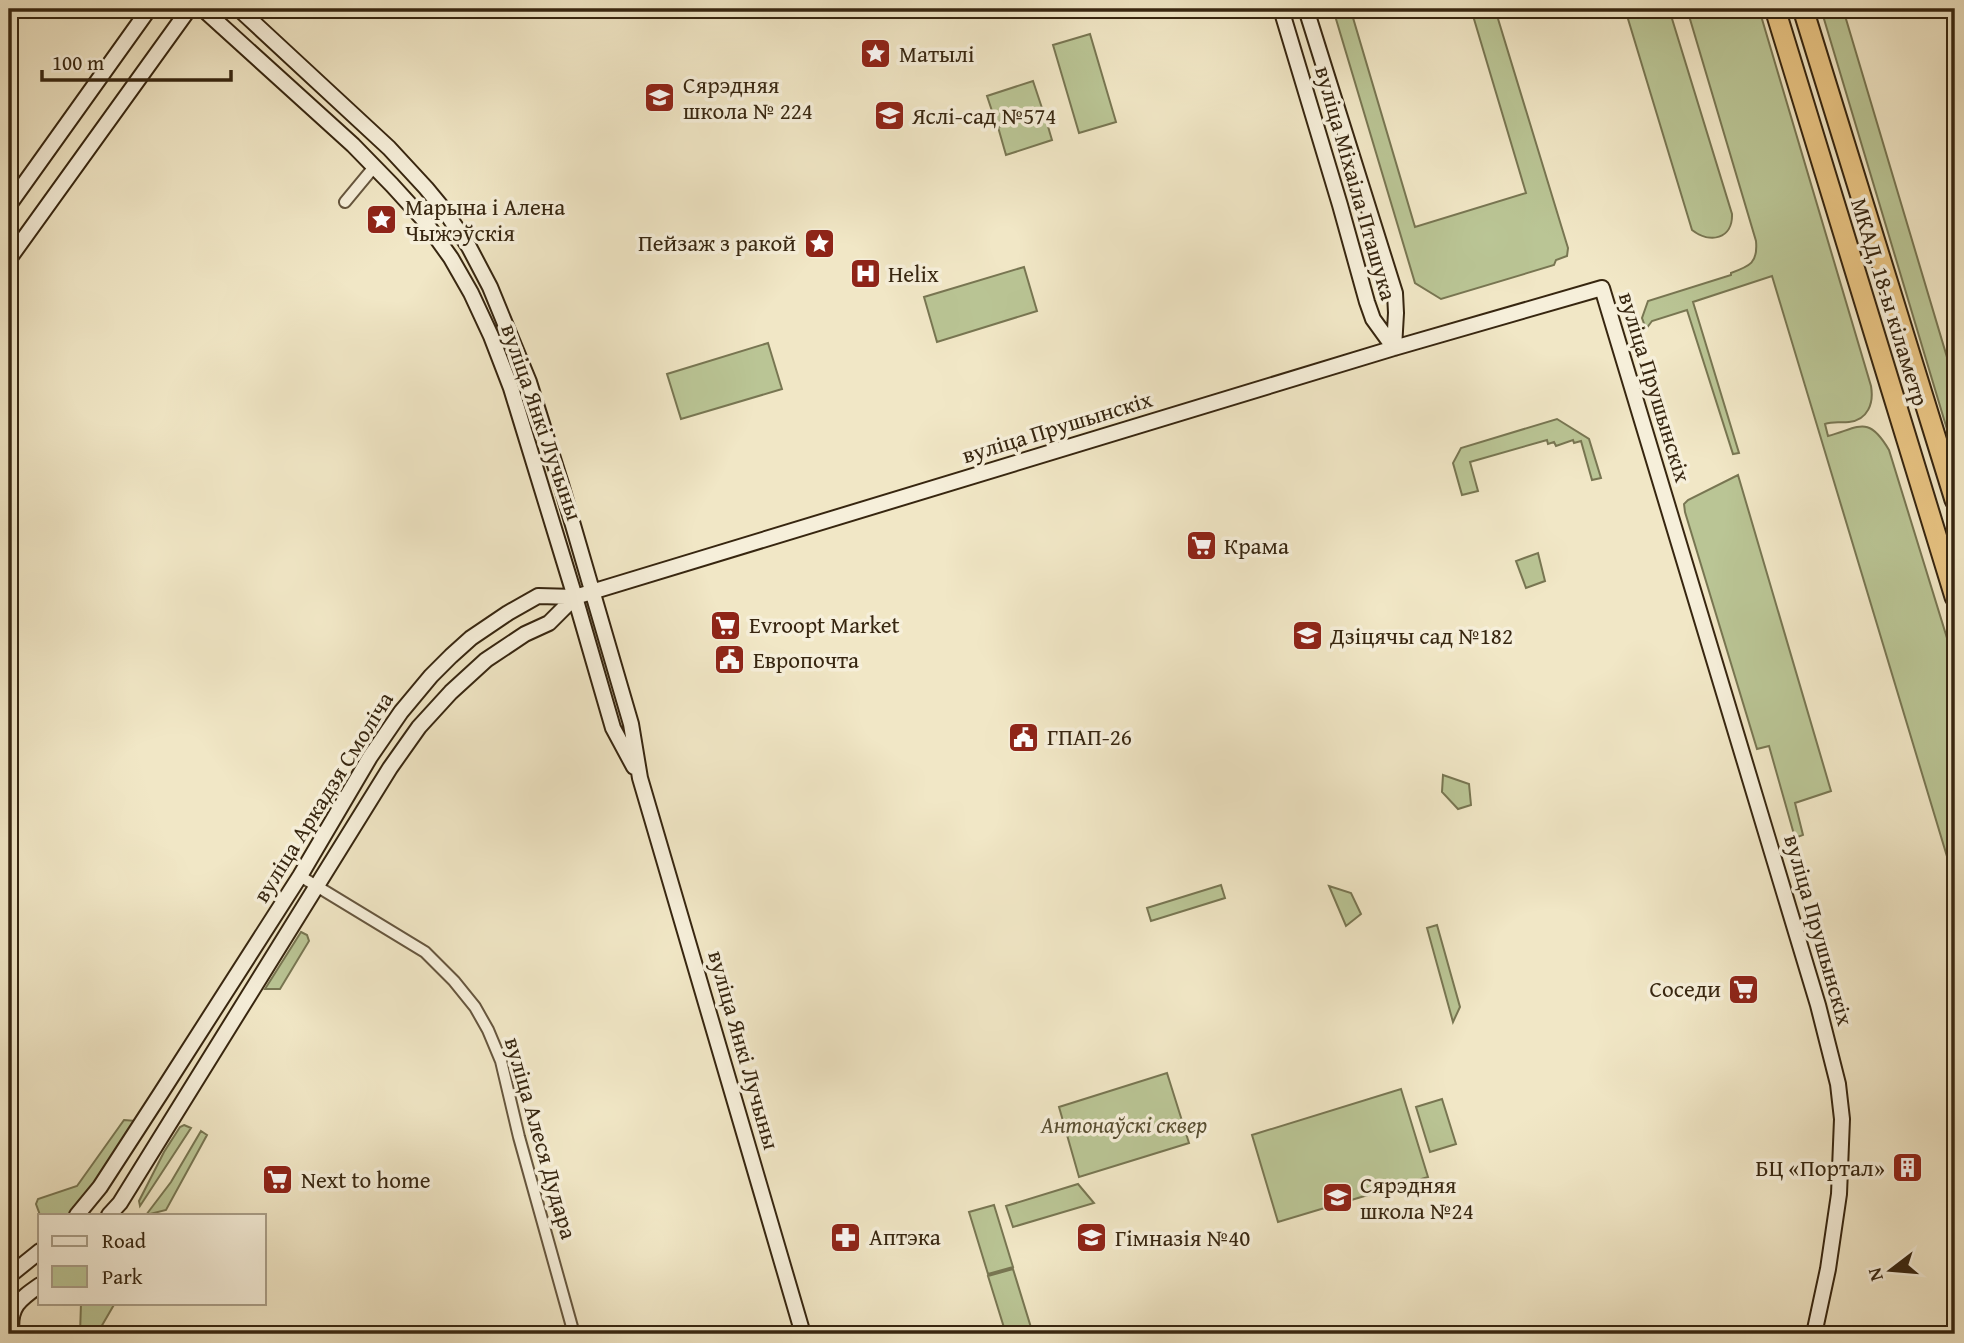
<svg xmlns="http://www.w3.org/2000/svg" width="1964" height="1343" font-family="'Gentium Book Plus',serif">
	<rect width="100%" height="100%" fill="#f1e7c6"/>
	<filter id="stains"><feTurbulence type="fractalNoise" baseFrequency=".00286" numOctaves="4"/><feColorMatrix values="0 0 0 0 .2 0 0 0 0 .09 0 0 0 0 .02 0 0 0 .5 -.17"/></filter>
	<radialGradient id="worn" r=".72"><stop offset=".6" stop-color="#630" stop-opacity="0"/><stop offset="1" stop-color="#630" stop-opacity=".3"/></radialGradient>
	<!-- green -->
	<path fill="#bac595" stroke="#787652" stroke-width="2" d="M 1333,9 L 1356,9 L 1351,11 L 1415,227 L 1526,193 L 1471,9 L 1495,9 L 1568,248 L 1567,256 L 1556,260 L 1554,265 L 1441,299 L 1415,283 Z
		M 1625,9 L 1669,9 L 1732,214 C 1733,239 1710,244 1692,230 Z
		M 1687,9 L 1759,9 L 1871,386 C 1874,403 1868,420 1849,422 C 1840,423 1833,421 1825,424 L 1828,436 C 1859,428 1868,414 1889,450 L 1955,664 L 1955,883 L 1772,276 L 1693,302 L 1739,453 L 1733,454 L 1687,310 L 1652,321 L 1646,329 L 1642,318 L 1648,301 L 1731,275 L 1731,273 C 1750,266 1758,263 1756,241 Z
		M 1821,9 L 1843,9 L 1955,384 L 1955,456 Z
		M 1090,34 L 1116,122 L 1079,133 L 1053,45 Z
		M 1033,81 L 1042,108 L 996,123 L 987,96 Z
		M 1044,113 L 1052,140 L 1006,155 L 998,127 Z
		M 1024,267 L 1037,311 L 937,342 L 924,297 Z
		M 768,343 L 782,389 L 681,419 L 667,374 Z
		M 1557,419 L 1589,439 L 1601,478 L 1592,480 L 1581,441 L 1574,443 L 1573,440 L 1556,446 L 1554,442 L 1548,444 L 1547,440 L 1470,462 L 1478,491 L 1462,495 L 1453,463 L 1461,448 Z
		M 1738,475 L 1831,791 L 1795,803 L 1803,835 L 1795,838 L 1769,746 L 1757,749 L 1685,512 L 1684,504 L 1688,500 Z
		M 1538,553 L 1545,581 L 1526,588 L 1516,561 Z
		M 1443,775 L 1469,784 L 1471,805 L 1458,809 L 1442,792 Z
		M 1221,885 L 1225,898 L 1151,921 L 1147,908 Z
		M 1329,886 L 1351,893 L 1361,914 L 1346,926 Z
		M 1437,925 L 1460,1007 L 1453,1022 L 1427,928 Z
		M 301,932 L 307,935 L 309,941 L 280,989 L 265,989 Z
		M 1167,1073 L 1189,1143 L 1079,1177 L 1059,1107 Z
		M 1401,1089 L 1428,1177 L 1278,1222 L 1252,1135 Z
		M 1442,1099 L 1456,1144 L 1430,1152 L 1416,1107 Z
		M 124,1120 L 137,1121 L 83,1200 L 70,1215 L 40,1215 L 36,1204 L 38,1199 L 77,1186 Z
		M 184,1125 L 191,1128 L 140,1206 L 139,1201 L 164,1152 L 180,1127 Z
		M 201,1131 L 207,1135 L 166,1210 L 146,1215 L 171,1182 Z
		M 1078,1184 L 1094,1203 L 1013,1227 L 1006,1206 Z
		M 994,1205 L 1013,1267 L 988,1274 L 969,1212 Z
		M 1013,1269 L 1033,1334 L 1006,1334 L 988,1276 Z
		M 81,1303 L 115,1303 L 97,1334 L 80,1334 Z"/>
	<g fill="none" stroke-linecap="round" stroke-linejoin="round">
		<defs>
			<path id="street" d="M 345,202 L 374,167
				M 300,876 L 425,952 L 454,981 L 475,1007 L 488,1030 L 501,1061 L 519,1137 L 574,1334"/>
			<path id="secondary" d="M 203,9 L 353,145 L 392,185 L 423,219 L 451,258 L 471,293 L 491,336 L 511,388 L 575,597 L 613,728 L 634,767
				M 239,9 L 389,148 L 426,188 L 445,211 L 469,247 L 490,287 L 529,382 L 561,484 L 631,724 L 640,778 L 803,1334
				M 1281,9 L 1340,205 L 1367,302 L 1373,319 L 1394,348
				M 1306,9 L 1395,293 L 1396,313 L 1394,348
				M 9,205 L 149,9
				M 9,259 L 189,9
				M 77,1215 L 100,1187 L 161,1093 L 300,876 L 370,757 L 401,712 L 431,676 L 451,656 L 471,638 L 508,613 L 538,596 L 575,597 L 1394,348 L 1602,288 L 1818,1005 L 1838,1084 L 1842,1119 L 1839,1194 L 1828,1269 L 1814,1334
				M 109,1215 L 120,1203 L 390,768 L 419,727 L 451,692 L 486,660 L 525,634 L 549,623 L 575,597
				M 9,1276 L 40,1251
				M 12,1334 C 8,1307 20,1299 40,1285"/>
			<path id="highway" d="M 1775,9 L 1955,597
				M 1803,9 L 1955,500"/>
		</defs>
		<!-- street casing -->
		<use href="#street" stroke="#66563e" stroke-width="14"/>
		<!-- secondary casing -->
		<use href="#secondary" stroke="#372610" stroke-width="18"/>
		<!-- highway casing -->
		<use href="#highway" stroke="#372610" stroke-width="23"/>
		<!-- street -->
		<use href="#street" stroke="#f6efda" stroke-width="10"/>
		<!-- secondary -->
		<use href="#secondary" stroke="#f6efda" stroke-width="14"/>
		<!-- highway -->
		<use href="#highway" stroke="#e8c483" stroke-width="19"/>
	</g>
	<!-- icons -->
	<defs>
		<symbol id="sight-square" viewBox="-11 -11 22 22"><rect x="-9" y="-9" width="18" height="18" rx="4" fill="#8f2418" stroke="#f6efda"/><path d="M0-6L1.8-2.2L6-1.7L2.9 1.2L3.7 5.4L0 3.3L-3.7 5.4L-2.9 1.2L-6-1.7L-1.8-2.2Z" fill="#fff"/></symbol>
		<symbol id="school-square" viewBox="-11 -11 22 22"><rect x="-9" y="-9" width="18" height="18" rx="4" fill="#8f2418" stroke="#f6efda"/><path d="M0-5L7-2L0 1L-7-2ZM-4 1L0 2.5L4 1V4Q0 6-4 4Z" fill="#fff"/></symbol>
		<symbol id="hospital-square" viewBox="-11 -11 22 22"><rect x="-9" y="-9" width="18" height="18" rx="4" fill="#8f2418" stroke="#f6efda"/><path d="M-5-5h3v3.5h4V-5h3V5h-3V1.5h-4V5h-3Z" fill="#fff"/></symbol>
		<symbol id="supermarket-square" viewBox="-11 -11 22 22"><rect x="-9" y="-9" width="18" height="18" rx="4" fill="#8f2418" stroke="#f6efda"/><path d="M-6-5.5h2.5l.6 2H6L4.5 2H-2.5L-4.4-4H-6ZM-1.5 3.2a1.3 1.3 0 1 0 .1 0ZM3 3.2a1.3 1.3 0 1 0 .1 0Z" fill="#fff"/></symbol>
		<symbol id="civic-square" viewBox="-11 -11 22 22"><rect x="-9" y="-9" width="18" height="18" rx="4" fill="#8f2418" stroke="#f6efda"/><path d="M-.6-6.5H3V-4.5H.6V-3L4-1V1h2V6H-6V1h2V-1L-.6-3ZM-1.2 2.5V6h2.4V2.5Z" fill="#fff"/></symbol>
		<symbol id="building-square" viewBox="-11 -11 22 22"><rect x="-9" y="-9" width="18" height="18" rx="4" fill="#8f2418" stroke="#f6efda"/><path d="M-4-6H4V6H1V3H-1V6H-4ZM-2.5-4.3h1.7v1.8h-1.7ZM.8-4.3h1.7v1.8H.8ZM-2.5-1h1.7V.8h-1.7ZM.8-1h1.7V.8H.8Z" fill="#fff"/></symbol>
		<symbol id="pharmacy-square" viewBox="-11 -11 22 22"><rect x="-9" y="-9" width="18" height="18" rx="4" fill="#8f2418" stroke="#f6efda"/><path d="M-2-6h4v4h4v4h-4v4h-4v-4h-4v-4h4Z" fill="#fff"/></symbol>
	</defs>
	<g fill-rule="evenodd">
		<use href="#sight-square" x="858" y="36" width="35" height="35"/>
		<use href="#school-square" x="642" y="80" width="35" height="35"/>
		<use href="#school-square" x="872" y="98" width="35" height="35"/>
		<use href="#sight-square" x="364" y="202" width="35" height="35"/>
		<use href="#sight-square" x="802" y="226" width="35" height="35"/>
		<use href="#hospital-square" x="848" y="256" width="35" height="35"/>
		<use href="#supermarket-square" x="1184" y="528" width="35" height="35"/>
		<use href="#supermarket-square" x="708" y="608" width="35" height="35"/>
		<use href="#school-square" x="1290" y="618" width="35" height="35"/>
		<use href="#civic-square" x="712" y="642" width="35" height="35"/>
		<use href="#civic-square" x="1006" y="720" width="35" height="35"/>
		<use href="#supermarket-square" x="1726" y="972" width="35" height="35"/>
		<use href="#building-square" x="1890" y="1150" width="35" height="35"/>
		<use href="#supermarket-square" x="260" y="1162" width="35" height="35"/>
		<use href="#school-square" x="1320" y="1180" width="35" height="35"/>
		<use href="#pharmacy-square" x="828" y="1220" width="35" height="35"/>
		<use href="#school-square" x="1074" y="1220" width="35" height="35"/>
	</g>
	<g text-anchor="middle" stroke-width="7" stroke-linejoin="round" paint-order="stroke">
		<!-- poi labels -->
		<g font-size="23" fill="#372610" stroke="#f6efda" text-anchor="start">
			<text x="899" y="62">Матылі</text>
			<text x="683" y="93">Сярэдняя<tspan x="683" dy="26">школа № 224</tspan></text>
			<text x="912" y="124">Яслі-сад №574</text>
			<text x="405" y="215">Марына і Алена<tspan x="405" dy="26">Чыжэўскія</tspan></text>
			<text x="796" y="251" text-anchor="end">Пейзаж з ракой</text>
			<text x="888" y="282">Helix</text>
			<text x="1224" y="554">Крама</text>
			<text x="749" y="633">Evroopt Market</text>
			<text x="1330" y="644">Дзіцячы сад №182</text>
			<text x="753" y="668">Европочта</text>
			<text x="1047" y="745">ГПАП-26</text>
			<text x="1721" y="997" text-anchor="end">Соседи</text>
			<text x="1885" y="1176" text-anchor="end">БЦ «Портал»</text>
			<text x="301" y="1188">Next to home</text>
			<text x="1360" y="1193">Сярэдняя<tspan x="1360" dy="26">школа №24</tspan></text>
			<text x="869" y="1245">Аптэка</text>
			<text x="1115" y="1246">Гімназія №40</text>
		</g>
		<!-- street labels -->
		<g font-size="23" fill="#372610" stroke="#f6efda">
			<text transform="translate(1356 183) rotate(74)" y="8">вуліца Міхаіла Пташука</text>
			<text transform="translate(1890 302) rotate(73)" y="8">МКАД, 18-ы кіламетр</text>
			<text transform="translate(1655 387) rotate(73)" y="8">вуліца Прушынскіх</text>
			<text transform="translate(542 422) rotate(71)" y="8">вуліца Янкі Лучыны</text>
			<text transform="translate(1057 427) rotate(-17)" y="8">вуліца Прушынскіх</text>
			<text transform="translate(323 797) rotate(-58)" y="8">вуліца Аркадзя Смоліча</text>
			<text transform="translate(1819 930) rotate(74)" y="8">вуліца Прушынскіх</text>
			<text transform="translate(744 1050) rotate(74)" y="8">вуліца Янкі Лучыны</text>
			<text transform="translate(541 1138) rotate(74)" y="8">вуліца Алеся Дудара</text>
		</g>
		<!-- park labels -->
		<g font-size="23" font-style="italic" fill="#584e31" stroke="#f6efda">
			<text x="1124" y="1133">Антонаўскі сквер</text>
		</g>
	</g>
	<!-- margin -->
	<rect width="1964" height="1343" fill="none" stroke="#f1e7c6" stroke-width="35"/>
	<rect x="10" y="10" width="1943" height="1322" fill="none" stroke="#372610" stroke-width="3.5"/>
	<rect x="18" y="18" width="1929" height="1308" fill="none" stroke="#372610" stroke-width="2"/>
	<!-- legend -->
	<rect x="38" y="1214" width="228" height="91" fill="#f6efda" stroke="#aa9f89" stroke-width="2"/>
	<rect x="52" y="1236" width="35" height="10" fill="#f6efda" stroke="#aa9f89" stroke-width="2"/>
	<text x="102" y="1248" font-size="21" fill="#372610">Road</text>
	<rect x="52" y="1266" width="35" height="21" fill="#bac595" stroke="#aa9f89" stroke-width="2"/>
	<text x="102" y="1284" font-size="21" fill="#372610">Park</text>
	<!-- north arrow -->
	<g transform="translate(1891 1270) rotate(254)" stroke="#f6efda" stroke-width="5" paint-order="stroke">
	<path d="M0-5L12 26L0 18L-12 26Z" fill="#372610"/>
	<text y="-10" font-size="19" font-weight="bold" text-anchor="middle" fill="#372610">N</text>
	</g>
	<!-- scale -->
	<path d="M42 70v10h189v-10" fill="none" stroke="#372610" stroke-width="3.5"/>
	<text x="52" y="70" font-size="21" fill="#372610" stroke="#f6efda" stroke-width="5" paint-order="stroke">100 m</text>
	<rect width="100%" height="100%" filter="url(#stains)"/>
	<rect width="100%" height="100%" fill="url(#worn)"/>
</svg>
